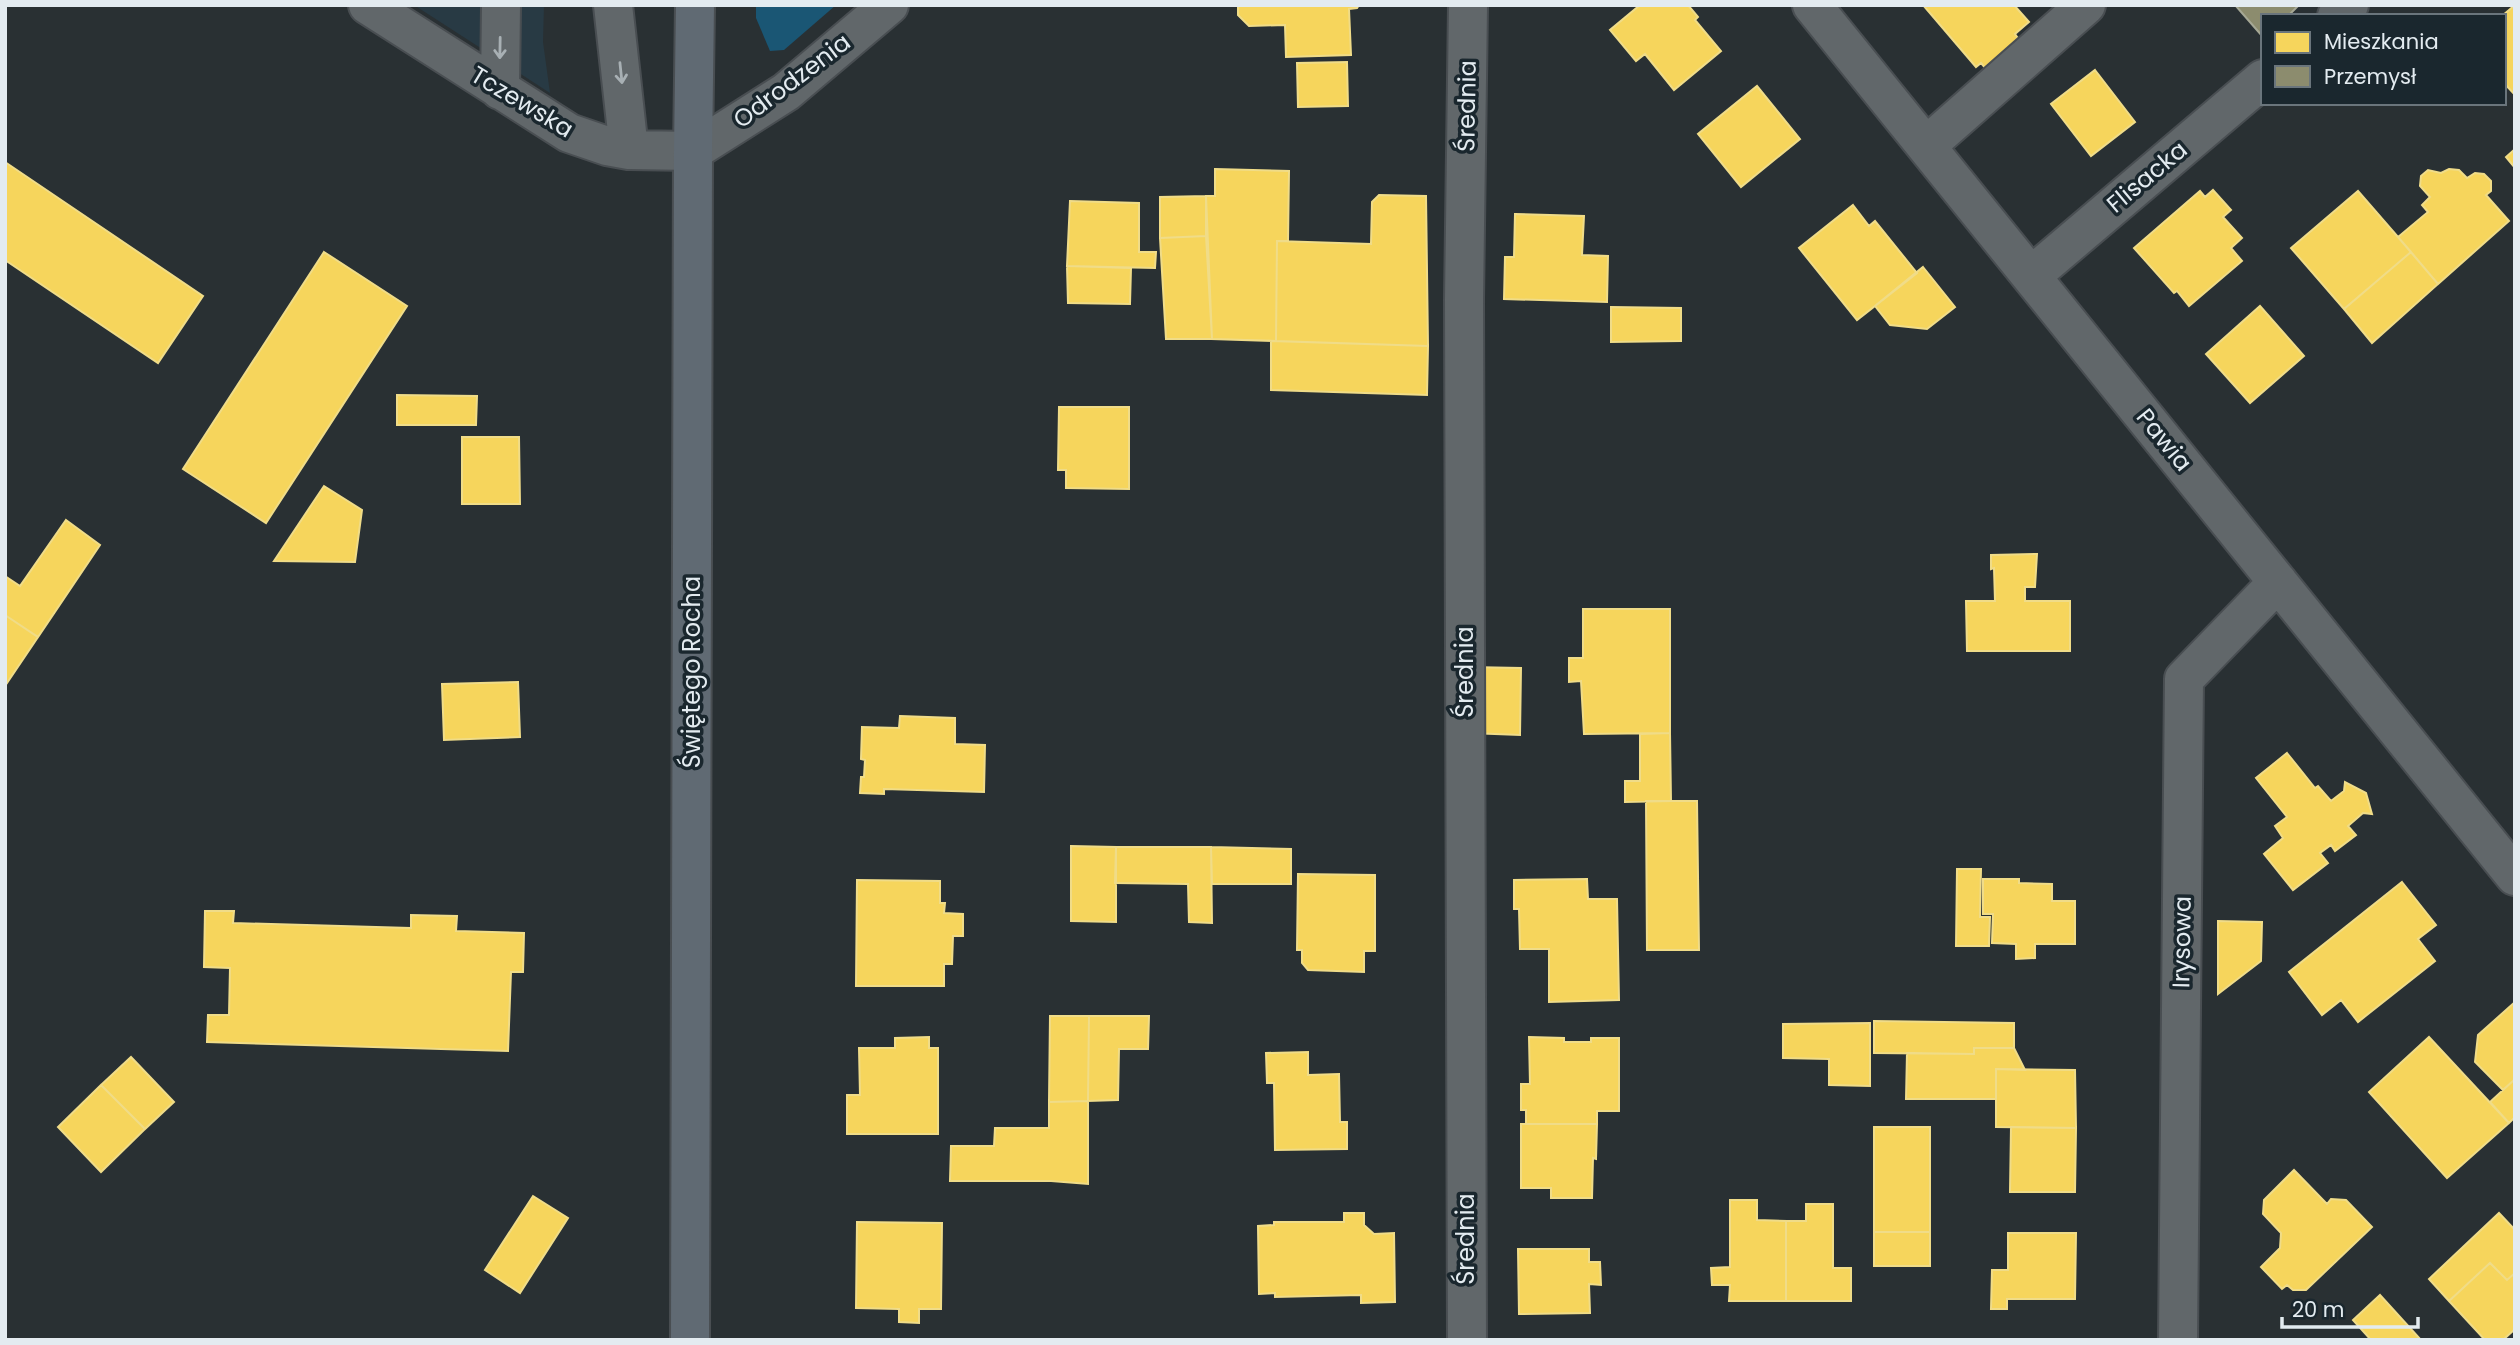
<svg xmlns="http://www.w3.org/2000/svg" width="2520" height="1345" font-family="Poppins,sans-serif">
	<rect width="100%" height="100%" fill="#293033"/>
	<!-- built -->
	<path fill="#283a44" d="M 414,5 L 544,5 L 543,42 L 550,93 Z"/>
	<!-- forest -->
	<path fill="#1a5674" d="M 756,5 L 836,5 L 784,50 L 770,51 L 756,18 Z"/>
	<!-- homes -->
	<path fill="#f6d55c" stroke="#f0dc88" stroke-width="2" d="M 1238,5 L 1359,5 L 1357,8 L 1349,9 L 1351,55 L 1286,57 L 1285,25 L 1249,26 L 1238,15 Z
		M 1640,5 L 1688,5 L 1698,17 L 1695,20 L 1721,51 L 1674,90 L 1645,54 L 1636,61 L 1610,30 Z
		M 1923,5 L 2014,5 L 2029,22 L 2015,34 L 2020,41 L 1987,70 L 1981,63 L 1976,67 Z
		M 2515,5 L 2515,95 L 2504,83 L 2504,16 L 2502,16 Z
		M 1347,62 L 1348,106 L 1298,107 L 1297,63 Z
		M 2095,70 L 2135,122 L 2091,156 L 2051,104 Z
		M 1757,86 L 1800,139 L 1741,187 L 1698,134 Z
		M 2515,149 L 2515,168 L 2506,157 Z
		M 5,162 L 203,296 L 158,363 L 5,260 Z
		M 1215,169 L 1289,171 L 1288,241 L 1277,241 L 1276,341 L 1212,339 L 1206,196 L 1215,196 Z
		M 2449,169 L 2459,170 L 2467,178 L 2475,173 L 2484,174 L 2491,181 L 2491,191 L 2486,195 L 2509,221 L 2438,284 L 2398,237 L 2428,212 L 2422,205 L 2430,197 L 2420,186 L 2421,176 L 2428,170 L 2441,173 Z
		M 2213,190 L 2231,210 L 2223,217 L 2242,238 L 2231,248 L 2242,261 L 2189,306 L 2177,291 L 2174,293 L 2134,248 L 2200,191 L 2205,197 Z
		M 2358,191 L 2411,252 L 2344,309 L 2291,248 Z
		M 1379,195 L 1426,196 L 1428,346 L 1276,341 L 1277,241 L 1371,244 L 1372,202 Z
		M 1206,196 L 1206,236 L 1160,238 L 1160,197 Z
		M 1070,201 L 1139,203 L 1139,252 L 1156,252 L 1155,268 L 1067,266 Z
		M 1853,205 L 1869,226 L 1875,221 L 1917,273 L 1857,320 L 1799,248 Z
		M 1515,214 L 1584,216 L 1582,255 L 1608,256 L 1607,302 L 1504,299 L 1505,257 L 1514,257 Z
		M 1206,236 L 1212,339 L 1166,339 L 1160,238 Z
		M 324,252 L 407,306 L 266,523 L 183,469 Z
		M 2411,252 L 2438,284 L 2372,343 L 2344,309 Z
		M 1067,266 L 1131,268 L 1130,304 L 1068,303 Z
		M 1923,267 L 1955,307 L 1927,329 L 1890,325 L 1875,306 Z
		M 2260,306 L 2304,356 L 2250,403 L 2206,354 Z
		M 1611,307 L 1681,308 L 1681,341 L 1611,342 Z
		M 1271,341 L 1428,346 L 1427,395 L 1271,390 Z
		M 397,395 L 477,396 L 476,425 L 397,425 Z
		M 1059,407 L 1129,407 L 1129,489 L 1066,488 L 1066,470 L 1058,470 Z
		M 462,437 L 519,437 L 520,504 L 462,504 Z
		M 324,486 L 362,510 L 355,562 L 274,561 Z
		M 66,520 L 100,545 L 38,637 L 5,615 L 5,576 L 20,586 Z
		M 2037,554 L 2035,587 L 2025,587 L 2025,601 L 2070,601 L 2070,651 L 1967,651 L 1966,601 L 1995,601 L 1994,568 L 1991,569 L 1991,555 Z
		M 1583,609 L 1670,609 L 1670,733 L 1584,734 L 1581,681 L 1569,682 L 1569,658 L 1583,658 Z
		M 5,615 L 38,637 L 5,686 Z
		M 1469,667 L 1521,668 L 1520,735 L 1469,733 Z
		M 518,682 L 520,737 L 444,740 L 442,684 Z
		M 900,716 L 955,718 L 955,744 L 985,745 L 984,792 L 884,789 L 884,794 L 860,793 L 861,777 L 864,777 L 865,760 L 861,759 L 862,727 L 899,728 Z
		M 1670,733 L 1671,801 L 1625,802 L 1625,781 L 1640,781 L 1640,734 Z
		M 2287,753 L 2315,788 L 2318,786 L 2331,801 L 2344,791 L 2345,782 L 2366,793 L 2372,814 L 2363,813 L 2348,826 L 2356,835 L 2335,851 L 2331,845 L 2320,853 L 2328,863 L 2293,890 L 2264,854 L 2283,838 L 2275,826 L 2287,817 L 2256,778 Z
		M 1646,801 L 1697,801 L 1699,950 L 1647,950 Z
		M 1071,846 L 1116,847 L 1116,922 L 1071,921 Z
		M 1116,847 L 1211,847 L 1212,923 L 1189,922 L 1188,884 L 1115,883 Z
		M 1211,847 L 1291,849 L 1291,884 L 1212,884 Z
		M 1957,869 L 1981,869 L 1980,917 L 1990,917 L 1989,946 L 1956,946 Z
		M 1298,874 L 1375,875 L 1375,951 L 1364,951 L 1364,972 L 1308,970 L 1302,963 L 1302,950 L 1297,950 Z
		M 1587,879 L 1588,899 L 1617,899 L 1619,1000 L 1549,1002 L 1549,949 L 1520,949 L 1519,909 L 1514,909 L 1514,880 Z
		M 1983,879 L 2019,879 L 2019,883 L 2052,884 L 2052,901 L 2075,901 L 2075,944 L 2035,944 L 2035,958 L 2016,959 L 2016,944 L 1992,943 L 1993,914 L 1983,914 Z
		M 857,880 L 940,881 L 940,903 L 945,903 L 944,913 L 963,914 L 963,936 L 953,936 L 952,964 L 944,964 L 944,986 L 856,986 Z
		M 2402,882 L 2436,925 L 2418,939 L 2435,961 L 2358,1022 L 2341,1000 L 2322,1015 L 2289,972 Z
		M 205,911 L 234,911 L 233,923 L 411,928 L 411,915 L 457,916 L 456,931 L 524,933 L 523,972 L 511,972 L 508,1051 L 207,1042 L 208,1015 L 229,1015 L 230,968 L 204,967 Z
		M 2218,921 L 2262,922 L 2261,961 L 2218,994 Z
		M 2515,1002 L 2515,1079 L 2503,1090 L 2475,1062 L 2478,1035 Z
		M 1050,1016 L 1089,1016 L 1088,1101 L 1049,1102 Z
		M 1089,1016 L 1149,1016 L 1148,1049 L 1119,1049 L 1118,1100 L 1088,1101 Z
		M 1874,1021 L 2014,1023 L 2014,1048 L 1974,1048 L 1974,1054 L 1874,1053 Z
		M 1870,1023 L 1870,1086 L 1829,1085 L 1829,1059 L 1783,1058 L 1783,1024 Z
		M 929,1037 L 929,1048 L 938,1048 L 938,1134 L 847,1134 L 847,1095 L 860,1095 L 859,1048 L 895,1048 L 895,1038 Z
		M 1529,1037 L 1564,1038 L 1564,1042 L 1591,1042 L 1591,1038 L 1619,1038 L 1619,1111 L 1597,1111 L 1597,1124 L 1526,1124 L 1526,1110 L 1521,1110 L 1521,1084 L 1530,1084 Z
		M 2429,1037 L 2509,1123 L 2447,1178 L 2369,1092 Z
		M 1974,1048 L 2014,1048 L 2025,1070 L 1996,1069 L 1996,1099 L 1906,1099 L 1907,1053 L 1974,1054 Z
		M 1308,1052 L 1308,1075 L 1339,1074 L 1340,1122 L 1347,1122 L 1347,1149 L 1275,1150 L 1274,1083 L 1267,1083 L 1266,1053 Z
		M 131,1057 L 174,1102 L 145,1129 L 101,1085 Z
		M 1996,1069 L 2075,1070 L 2076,1128 L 1996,1127 Z
		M 2515,1079 L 2515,1117 L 2509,1123 L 2490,1102 Z
		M 101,1085 L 145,1129 L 101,1172 L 58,1127 Z
		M 1088,1101 L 1088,1184 L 1051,1181 L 950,1181 L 951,1146 L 994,1146 L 995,1128 L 1049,1128 L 1049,1102 Z
		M 1521,1124 L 1597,1124 L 1596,1159 L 1593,1158 L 1592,1198 L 1551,1198 L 1551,1188 L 1521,1188 Z
		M 1874,1127 L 1930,1127 L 1930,1232 L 1874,1232 Z
		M 2011,1127 L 2076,1128 L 2075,1192 L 2010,1192 Z
		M 2294,1170 L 2327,1204 L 2331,1199 L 2346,1200 L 2372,1227 L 2306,1290 L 2293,1290 L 2287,1285 L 2282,1289 L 2261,1267 L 2280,1248 L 2281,1233 L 2263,1214 L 2264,1200 Z
		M 533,1196 L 568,1218 L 520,1293 L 485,1270 Z
		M 1730,1200 L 1757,1200 L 1757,1220 L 1786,1221 L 1786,1301 L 1729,1301 L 1730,1285 L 1712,1285 L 1711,1268 L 1730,1267 Z
		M 1806,1204 L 1833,1204 L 1833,1268 L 1851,1268 L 1851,1301 L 1786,1301 L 1786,1221 L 1806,1221 Z
		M 1344,1213 L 1364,1213 L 1364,1225 L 1374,1234 L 1394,1233 L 1395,1302 L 1361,1303 L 1361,1295 L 1275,1297 L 1275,1293 L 1259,1294 L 1258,1226 L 1274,1225 L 1274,1222 L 1344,1222 Z
		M 2499,1213 L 2515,1230 L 2515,1273 L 2507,1280 L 2490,1263 L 2449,1301 L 2429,1279 Z
		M 857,1222 L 942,1223 L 941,1309 L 919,1309 L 919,1323 L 899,1322 L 899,1309 L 856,1308 Z
		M 1874,1232 L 1930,1232 L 1930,1266 L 1874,1266 Z
		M 2008,1233 L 2076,1233 L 2075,1299 L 2007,1299 L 2007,1309 L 1991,1309 L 1992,1270 L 2008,1270 Z
		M 1518,1249 L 1589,1249 L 1589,1262 L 1600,1262 L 1601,1285 L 1589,1284 L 1590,1313 L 1519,1314 Z
		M 2490,1263 L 2507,1280 L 2515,1273 L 2515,1329 L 2503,1340 L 2485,1340 L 2449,1301 Z
		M 2380,1295 L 2421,1340 L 2371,1340 L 2353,1320 Z"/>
	<!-- industry -->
	<path fill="#8c8c6e" stroke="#a6a895" stroke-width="2" d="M 2235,5 L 2299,5 L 2288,16 L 2263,16 L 2263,37 Z"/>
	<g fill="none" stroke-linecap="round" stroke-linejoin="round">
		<defs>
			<path id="minor" d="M 368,5 L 569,133 L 607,146 L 629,150 L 693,151 L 786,92 L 889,5
				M 613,5 L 629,150
				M 1812,5 L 2515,876
				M 2337,16 L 2349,5
				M 500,90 L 501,5
				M 1926,146 L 2086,5
				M 2031,276 L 2263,79
				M 1467,1340 L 1464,300 L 1468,5
				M 2178,1340 L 2184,679 L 2278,582"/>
			<path id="major" d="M 690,1340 L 693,151 L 695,5"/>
		</defs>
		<!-- minor casing -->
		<use href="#minor" stroke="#494e52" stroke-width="42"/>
		<!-- major casing -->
		<use href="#major" stroke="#494e52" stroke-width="42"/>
		<!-- minor -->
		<use href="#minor" stroke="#61676a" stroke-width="38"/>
		<!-- major -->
		<use href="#major" stroke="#606a73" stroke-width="38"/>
	</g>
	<!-- one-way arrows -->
	<defs><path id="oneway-shaft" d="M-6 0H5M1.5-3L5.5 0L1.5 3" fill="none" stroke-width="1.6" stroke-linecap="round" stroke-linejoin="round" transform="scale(1.75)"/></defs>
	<g stroke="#a8b0b4">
		<use href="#oneway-shaft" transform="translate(500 48) rotate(91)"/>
		<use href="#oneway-shaft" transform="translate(621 73) rotate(84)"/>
	</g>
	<g text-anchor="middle" stroke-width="7" stroke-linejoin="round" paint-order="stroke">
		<!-- street labels -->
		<g font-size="24" fill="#e3ebf0" stroke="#1a272e">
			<text transform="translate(792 81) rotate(-37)" y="8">Odrodzenia</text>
			<text transform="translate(522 102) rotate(31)" y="8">Tczewska</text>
			<text transform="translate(1467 106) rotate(-89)" y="8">Średnia</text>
			<text transform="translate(2147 177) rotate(-40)" y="8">Flisacka</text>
			<text transform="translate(2164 440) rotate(51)" y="8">Pawia</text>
			<text transform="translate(692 672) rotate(-90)" y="8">Świętego Rocha</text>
			<text transform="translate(1465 672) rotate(-90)" y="8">Średnia</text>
			<text transform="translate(2182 942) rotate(-89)" y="8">Irysowa</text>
			<text transform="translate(1466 1239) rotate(-90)" y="8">Średnia</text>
		</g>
	</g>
	<!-- border -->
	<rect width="2520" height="1345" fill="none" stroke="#e3ebf0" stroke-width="14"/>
	<!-- legend -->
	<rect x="2261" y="14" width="245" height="91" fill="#1a272e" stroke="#6a757c" stroke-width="2"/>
	<rect x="2275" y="32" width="35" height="21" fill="#f6d55c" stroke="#6a757c" stroke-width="2"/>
	<text x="2324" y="49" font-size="21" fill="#e3ebf0">Mieszkania</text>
	<rect x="2275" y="66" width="35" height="21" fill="#8c8c6e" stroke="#6a757c" stroke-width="2"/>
	<text x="2324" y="84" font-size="21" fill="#e3ebf0">Przemysł</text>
	<!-- scale -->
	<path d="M2282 1317v10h136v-10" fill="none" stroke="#e3ebf0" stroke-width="3.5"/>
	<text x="2292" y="1317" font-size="21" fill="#e3ebf0" stroke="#1a272e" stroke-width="5" paint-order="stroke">20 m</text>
</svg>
